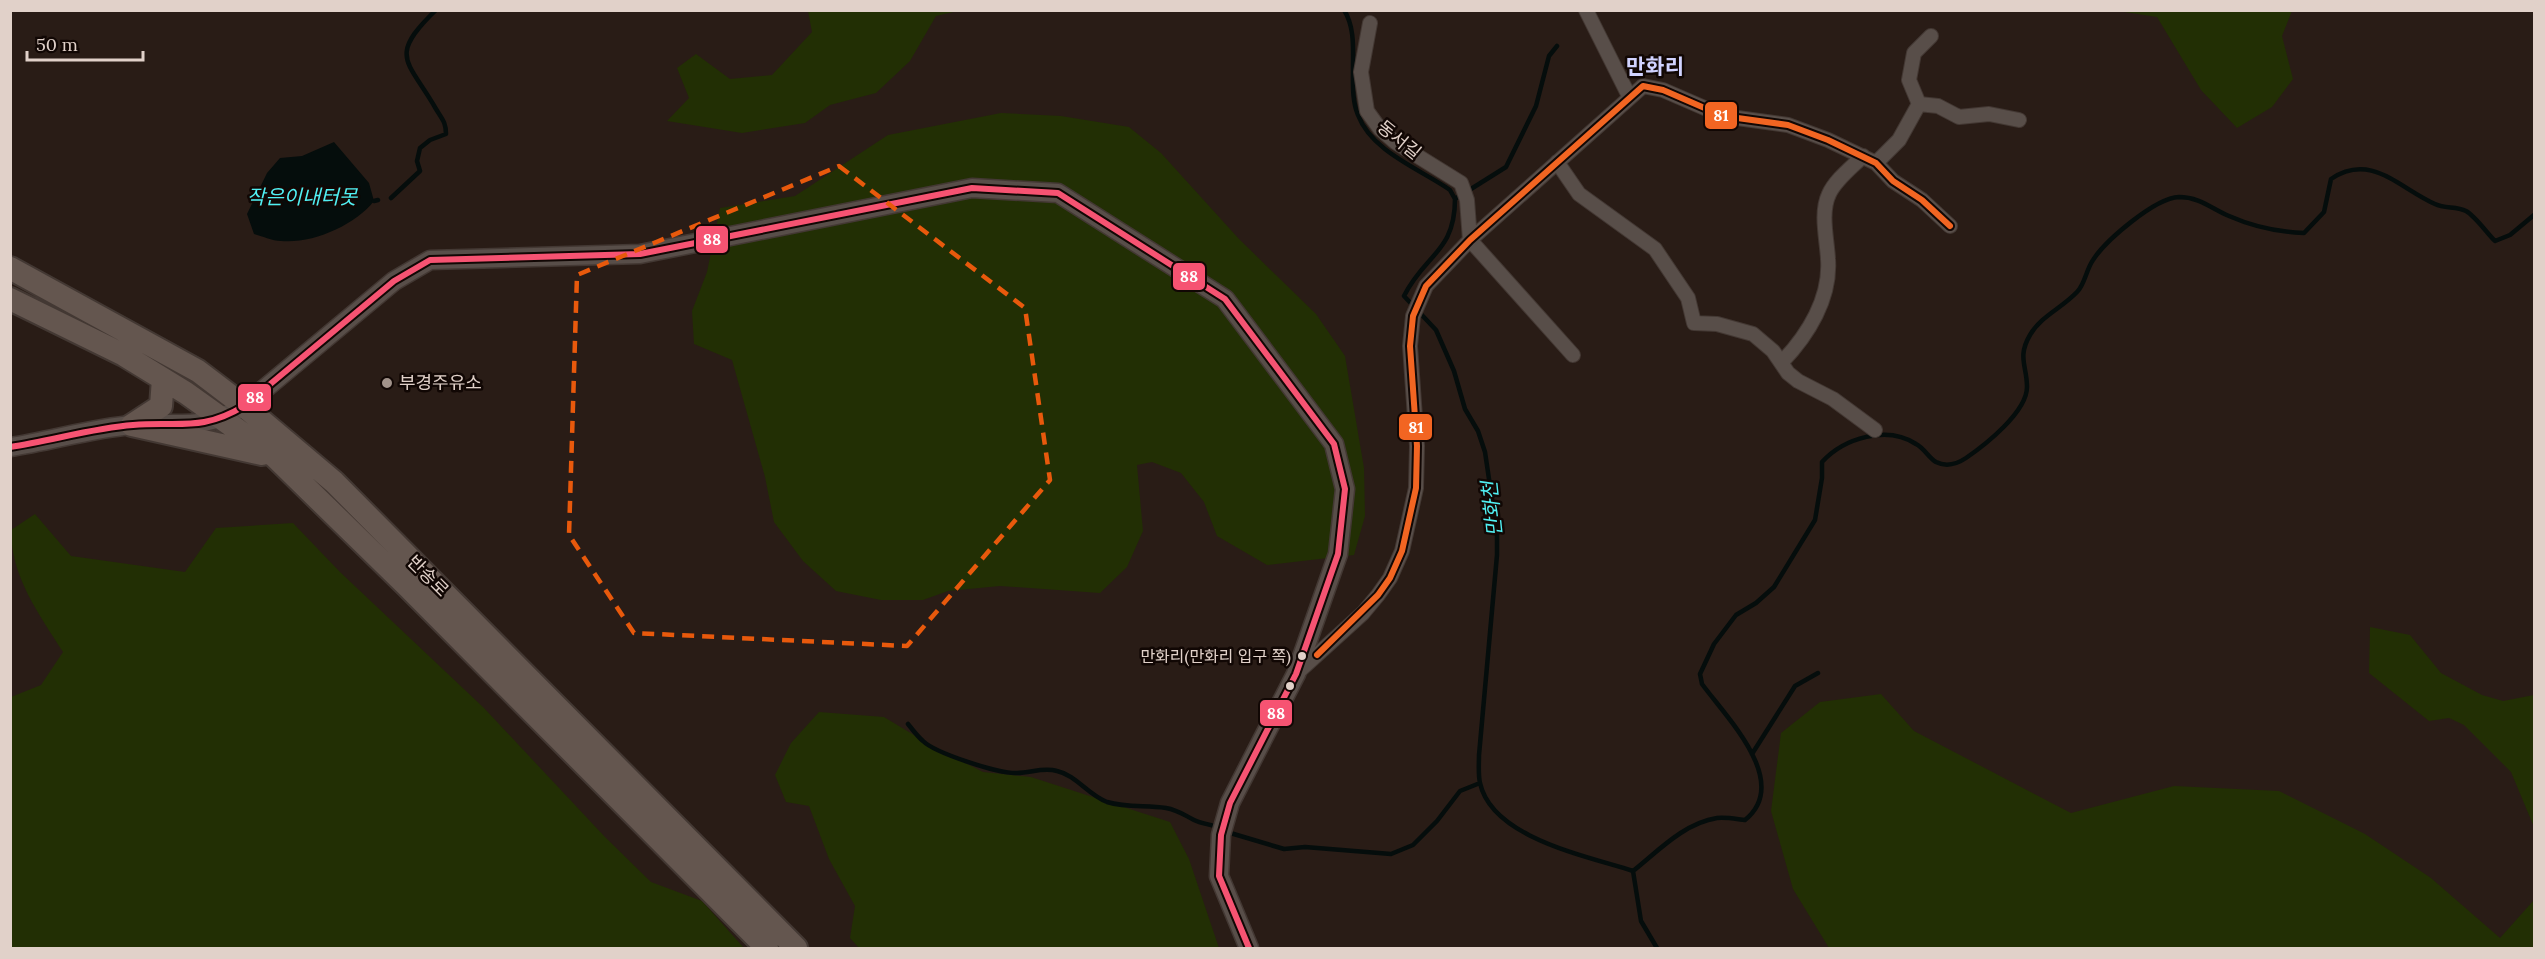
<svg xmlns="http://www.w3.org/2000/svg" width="2545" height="959" font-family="Lora,'Noto Sans KR',serif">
	<rect width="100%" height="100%" fill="#291c16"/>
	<!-- green -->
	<path fill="#222f04" d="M 808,11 L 958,11 L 936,16 L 910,61 L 876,93 L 830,105 L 805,123 L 742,133 L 667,121 L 689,98 L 677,68 L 696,54 L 730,79 L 772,75 L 812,32 Z
		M 2118,11 L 2292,11 L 2282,36 L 2293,79 L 2272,107 L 2237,128 L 2201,90 L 2157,17 Z
		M 1001,113 L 1061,116 L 1129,127 L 1161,153 L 1239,239 L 1316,314 L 1345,356 L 1364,468 L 1365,516 L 1354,555 L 1267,565 L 1217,536 L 1204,502 L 1181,473 L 1152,462 L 1137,465 L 1143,531 L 1127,567 L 1100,593 L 1000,586 L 948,591 L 923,600 L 881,600 L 836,591 L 803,561 L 774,522 L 765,477 L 732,360 L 694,344 L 692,311 L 707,272 L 720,208 L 795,196 L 888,135 Z
		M 35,514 L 71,556 L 185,572 L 216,528 L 293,523 L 340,572 L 484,708 L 605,837 L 651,882 L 702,901 L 744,948 L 11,948 L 11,697 L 41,685 L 63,652 C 39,614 11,577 11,530 Z
		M 2370,627 L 2410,635 L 2441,673 L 2482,695 L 2503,701 L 2534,695 L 2534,827 L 2511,772 L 2464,725 L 2449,718 L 2429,721 L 2369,673 Z
		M 1881,694 L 1914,731 L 2071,813 L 2174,786 L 2279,791 L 2365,834 L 2431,878 L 2500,938 L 2534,900 L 2534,948 L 1829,948 L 1793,889 L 1771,811 L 1781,733 L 1820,702 Z
		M 819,712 L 884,717 L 932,746 L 983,772 L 1031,777 L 1170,822 L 1189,859 L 1219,948 L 859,948 L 850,938 L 855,906 L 829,859 L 809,806 L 786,802 L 775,775 L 791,743 Z"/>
	<!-- water -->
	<path fill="#050d0c" d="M 334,142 L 369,183 L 374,201 C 355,225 313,244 281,241 C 272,241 262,236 254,234 L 247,214 L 267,173 L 280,158 L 302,156 Z"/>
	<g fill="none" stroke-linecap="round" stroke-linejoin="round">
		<!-- stream -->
		<path stroke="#050d0c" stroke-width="4.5" d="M 1344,10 C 1355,27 1353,50 1353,69 C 1353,84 1352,101 1358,115 C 1372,152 1420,169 1450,190 L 1455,199
			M 1557,46 L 1549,56 L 1536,106 L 1506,167 L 1455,199 C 1455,252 1425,254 1404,296 L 1436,330 L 1454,371 L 1465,409 L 1478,431 L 1485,452 L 1497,533 L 1497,555 L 1479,755 C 1479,764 1478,774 1480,783 C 1492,838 1587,856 1633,871 L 1641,921 L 1657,948
			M 391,198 L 420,171 L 417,161 L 420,148 L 430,140 L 446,134 C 446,122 442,119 436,109 C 408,60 387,57 436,10
			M 374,201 L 378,200
			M 908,724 C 913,730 917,736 923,741 C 935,753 999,774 1017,773 C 1031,773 1043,767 1057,771 C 1076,775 1088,795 1107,802 C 1127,808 1146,805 1166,808 C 1178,810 1184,815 1194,820 C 1202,824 1211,824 1220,828
			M 1752,754 L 1795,686 L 1818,673
			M 1227,832 L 1284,849 L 1305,847 L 1391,854 L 1413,845 L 1437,821 L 1460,791 L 1480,783
			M 1633,871 C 1657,852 1684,823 1717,818 C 1726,817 1736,819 1745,820 C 1792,782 1726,717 1702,684 L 1700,674 L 1714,644 L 1736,615 L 1756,603 L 1774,587 L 1815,520 L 1822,478 L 1822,462 C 1844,438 1887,425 1916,444 C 1924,448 1929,458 1936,462 C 1946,467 1957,464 1966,458 C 1985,445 2027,412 2027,387 C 2027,366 2017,357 2030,335 C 2041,316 2062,308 2077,292 C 2085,284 2086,270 2093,260 C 2106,240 2155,198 2179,197 C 2200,197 2212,209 2229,216 C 2254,227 2277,232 2304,233 L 2324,212 L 2331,179 C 2371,152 2399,188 2435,204 C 2445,209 2456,206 2466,211 C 2475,216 2487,233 2495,241 L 2510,235 L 2534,215"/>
		<defs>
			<path id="minor" d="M 1586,10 L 1629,96
				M 1370,23 L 1361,72 L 1367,111 L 1380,129 L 1395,142 L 1461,183 L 1467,200 L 1470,240 L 1573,355
				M 1919,104 L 1909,80 L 1914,53 L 1931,36
				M 1557,162 L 1579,194 L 1655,249 L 1688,298 L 1694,323 L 1717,324 L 1753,334 L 1773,351 L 1788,373 L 1798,381 L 1833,399 L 1875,430
				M 1876,163 L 1899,140 L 1919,104 L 1938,106 L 1959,117 L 1989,114 L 2019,120
				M 1782,362 C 1808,335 1831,298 1828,259 C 1827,239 1820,213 1829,194 C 1835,180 1852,167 1863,156
				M 1298,672 L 1363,613 L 1378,595 L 1390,578 L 1402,551 L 1416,488 L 1417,446 L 1410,346 L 1413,316 L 1426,286 L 1470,240 L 1643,86 L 1663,90 L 1723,116 L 1788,125 L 1828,140 L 1876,163 L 1893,181 L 1922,200 L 1950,226"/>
			<path id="tertiary" d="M 10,447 C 51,441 92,428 133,425 C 179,421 201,432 244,406 L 394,281 L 430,260 L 640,254 L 972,188 L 1058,193 L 1225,299 L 1334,444 L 1345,489 L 1338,554 L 1296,674 L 1230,803 L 1221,835 L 1219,876 L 1249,948"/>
			<path id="primary" d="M 10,268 L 198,371 L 244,406 L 334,482 L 796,948
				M 10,299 L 124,355 L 186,393 L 274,456 L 407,586 L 767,948
				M 132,425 L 262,454
				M 132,425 L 161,406 L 163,379"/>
		</defs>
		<!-- minor casing -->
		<use href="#minor" stroke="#433833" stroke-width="16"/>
		<!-- tertiary casing -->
		<use href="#tertiary" stroke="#433833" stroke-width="21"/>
		<!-- primary casing -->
		<use href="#primary" stroke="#433833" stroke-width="26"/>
		<!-- minor -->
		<use href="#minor" stroke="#584e49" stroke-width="14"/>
		<!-- tertiary -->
		<use href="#tertiary" stroke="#584e49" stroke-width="18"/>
		<!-- primary -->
		<use href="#primary" stroke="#64564f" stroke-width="22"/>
		<defs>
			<path id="bus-1" d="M 10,447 C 51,441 92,428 133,425 C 179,421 201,432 244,406 L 394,281 L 430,260 L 640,254 L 972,188 L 1058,193 L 1225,299 L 1334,444 L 1345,489 L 1338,554 L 1296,674 L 1230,803 L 1221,835 L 1219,876 L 1249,948"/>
			<path id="bus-2" d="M 1317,655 L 1378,595 L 1390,578 L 1402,551 L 1416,488 L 1417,446 L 1410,346 L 1413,316 L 1426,286 L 1470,240 L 1643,86 L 1663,90 L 1723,116 L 1788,125 L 1828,140 L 1876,163 L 1893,181 L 1922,200 L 1950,226"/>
		</defs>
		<!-- bus-1 casing -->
		<use href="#bus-1" stroke="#110704" stroke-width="10"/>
		<!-- bus-2 casing -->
		<use href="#bus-2" stroke="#110704" stroke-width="10"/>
		<!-- bus-1 -->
		<use href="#bus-1" stroke="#f65372" stroke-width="6"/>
		<!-- bus-2 -->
		<use href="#bus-2" stroke="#f26522" stroke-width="6"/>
	</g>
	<!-- marked area -->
	<path fill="none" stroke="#e8590c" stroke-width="4.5" stroke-dasharray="12 8" stroke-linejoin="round" d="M 839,166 L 1025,308 L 1050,480 L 907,646 L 634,633 L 569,535 L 577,275 Z"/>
	<!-- markers -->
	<circle fill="#a1928a" stroke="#110704" stroke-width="2" cx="387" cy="383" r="6"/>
	<g fill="#e1d1c9" stroke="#110704" stroke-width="2">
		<circle cx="1302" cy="656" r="5"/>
		<circle cx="1290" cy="686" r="5"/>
	</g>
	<g text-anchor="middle" stroke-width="5" stroke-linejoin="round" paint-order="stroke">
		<!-- bus labels -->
		<g font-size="16" fill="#e1d1c9" stroke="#110704" text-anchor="end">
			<text x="1291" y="662">만화리(만화리 입구 쪽)</text>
		</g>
		<!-- street labels -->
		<g font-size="18" fill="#e1d1c9" stroke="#110704">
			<text transform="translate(1399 140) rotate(39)" y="6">동서길</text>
			<text transform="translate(428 576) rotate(45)" y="6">반송로</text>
		</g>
		<!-- poi labels -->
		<g font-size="18" fill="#e1d1c9" stroke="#110704" text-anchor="start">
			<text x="399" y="389">부경주유소</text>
		</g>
		<!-- water labels -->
		<g font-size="20" font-style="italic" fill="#51f0f3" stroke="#110704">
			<text x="302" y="204">작은이내터못</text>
			<text transform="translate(1492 509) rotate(-96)" y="7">만화천</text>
		</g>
		<!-- quarter labels -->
		<g font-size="21" font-weight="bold" fill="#d1d3ff" stroke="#110704">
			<text x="1655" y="74">만화리</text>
		</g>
	</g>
	<g stroke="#110704" stroke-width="2">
		<rect x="1704" y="101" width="34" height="29" rx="6" fill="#f26522"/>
		<rect x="695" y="225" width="34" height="29" rx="6" fill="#f65372"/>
		<rect x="1172" y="262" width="34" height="29" rx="6" fill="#f65372"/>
		<rect x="237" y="383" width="35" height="29" rx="6" fill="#f65372"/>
		<rect x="1398" y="413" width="35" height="28" rx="6" fill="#f26522"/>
		<rect x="1259" y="699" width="34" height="28" rx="6" fill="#f65372"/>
	</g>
	<g font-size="16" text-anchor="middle" font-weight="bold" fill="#fff">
		<text x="1721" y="121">81</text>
		<text x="712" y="245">88</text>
		<text x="1189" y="282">88</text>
		<text x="255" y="403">88</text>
		<text x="1416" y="433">81</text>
		<text x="1276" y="719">88</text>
	</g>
	<!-- border -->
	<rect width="2545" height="959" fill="none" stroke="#e1d1c9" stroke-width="24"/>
	<!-- scale -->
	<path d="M27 51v9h116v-9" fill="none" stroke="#e1d1c9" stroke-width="3"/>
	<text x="36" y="51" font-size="18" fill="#e1d1c9" stroke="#110704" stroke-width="4.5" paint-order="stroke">50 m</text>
</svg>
